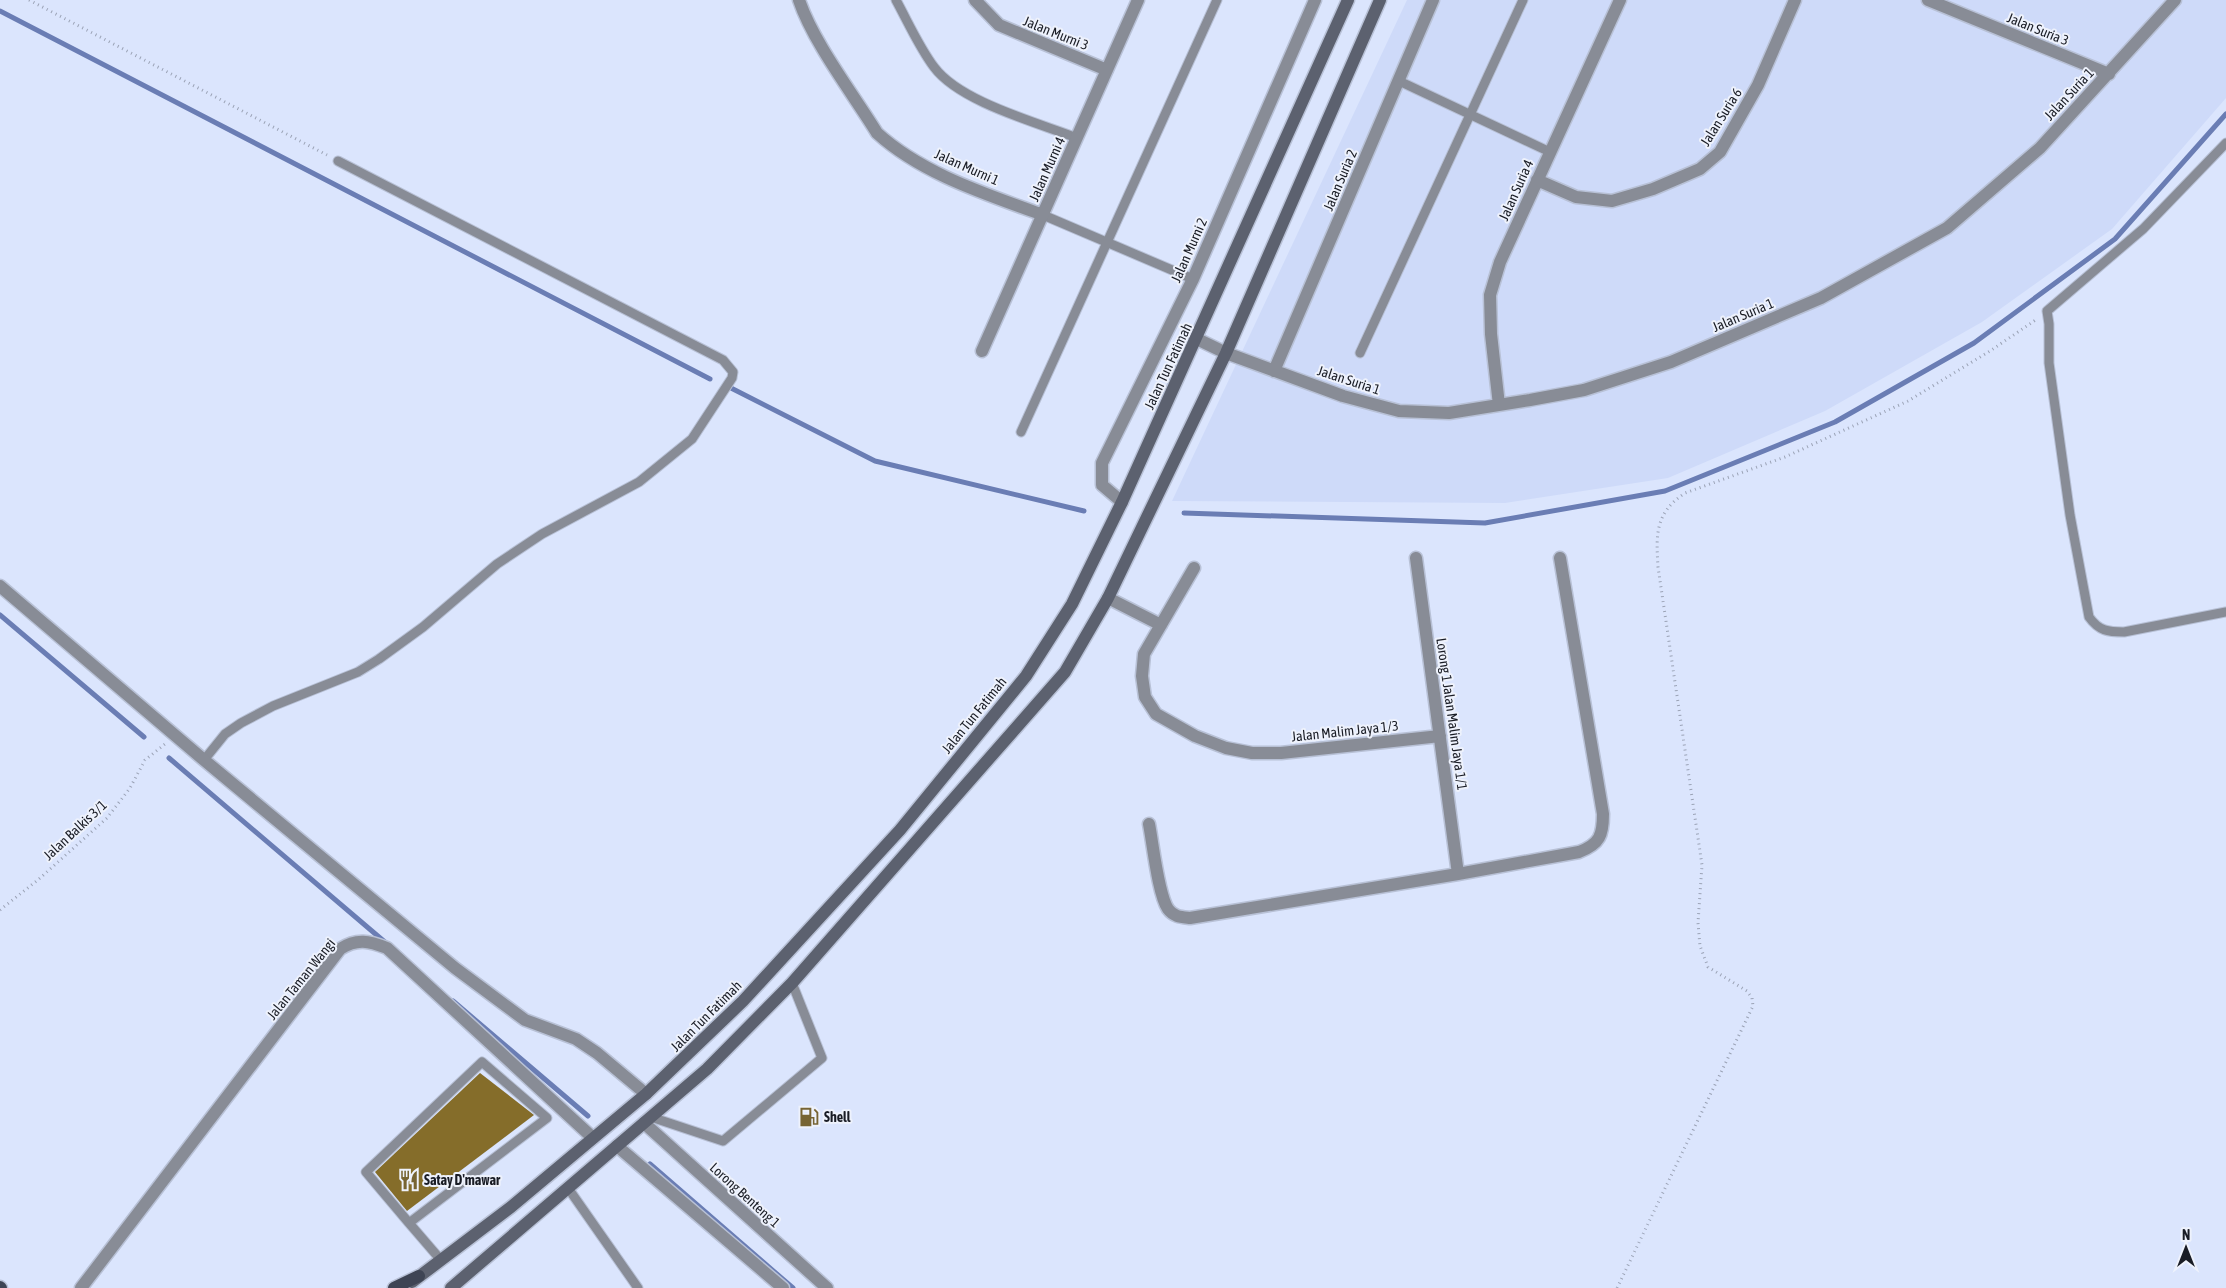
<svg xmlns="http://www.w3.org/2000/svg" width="2226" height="1288" font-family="'Asap Condensed',sans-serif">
	<rect width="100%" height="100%" fill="#dbe5fd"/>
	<!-- built -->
	<path fill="#cedaf9" d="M 1407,0 L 2226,0 L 2226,98 L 2112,229 L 1982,322 L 1825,411 L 1668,478 L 1505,503 L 1172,501 Z"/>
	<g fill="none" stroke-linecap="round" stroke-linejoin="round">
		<!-- stream -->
		<path stroke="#6a7db4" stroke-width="5" d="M 0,11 L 710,379
			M 731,388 L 875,461 L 1084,511
			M 1184,513 L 1485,523 L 1665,491 L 1835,422 L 1974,343 L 2115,239 L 2226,114
			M 0,615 L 144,737
			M 169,758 L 386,943
			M 453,1001 L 588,1116
			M 650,1164 L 793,1288"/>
	</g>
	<!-- building -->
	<path fill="#856d2a" d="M 480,1073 L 534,1115 L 407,1211 L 375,1172 Z"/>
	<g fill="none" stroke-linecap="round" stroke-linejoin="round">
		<defs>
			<path id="service" d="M 896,0 C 908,22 919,47 934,67 C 960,102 1036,122 1077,138
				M 1399,81 L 1550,152
				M 2226,143 L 2143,229 L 2047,311 L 2049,324 L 2049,363 L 2070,515 L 2089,617 C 2099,631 2108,632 2124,632 L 2226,612
				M 1043,215 L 1193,279
				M 1360,353 L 1523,0
				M 1021,432 L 1217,0
				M 204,760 L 225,734 L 241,723 L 273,706 L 358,672 L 379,659 L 423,627 L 497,564 L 542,534 L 639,482 L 692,439 L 732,378 L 733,372 L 723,360 L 338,161
				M 651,1117 L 723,1141 L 822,1058 L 792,983
				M 568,1188 L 638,1288
				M 409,1223 L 366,1172 L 482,1062 L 547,1118 L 409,1223 L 440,1259"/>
			<path id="minor" d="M 799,0 C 813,42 853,94 877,133 C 922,174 986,194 1043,215
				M 975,0 L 999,25 L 1107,70
				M 1928,0 L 2109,74
				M 1537,180 L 1576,197 L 1612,201 L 1653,189 L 1700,169 L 1720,152 L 1758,85 L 1795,0
				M 1197,339 L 1226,353 L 1343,396 L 1399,411 L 1449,413 L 1530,400 L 1584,390 L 1671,362 L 1821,298 L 1947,228 L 2040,148 L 2175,0
				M 982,351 L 1138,0
				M 1274,371 L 1433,0
				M 1499,405 L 1491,334 L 1490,295 L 1500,262 L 1620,0
				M 1122,502 L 1102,485 L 1102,463 L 1193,279 L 1315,0
				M 1416,558 L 1458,874
				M 1194,568 L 1144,654 L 1142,676 L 1145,697 L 1156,714 L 1195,736 L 1226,748 L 1252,753 L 1281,753 L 1440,736
				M 0,586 L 204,760 L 455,968 L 525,1020 L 576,1039 L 597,1053 L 646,1094
				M 1108,598 L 1161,625
				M 1149,824 C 1153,844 1158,894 1168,909 C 1174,917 1181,917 1190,918 L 1458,874 L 1579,852 C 1600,844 1603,835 1603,814 L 1560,558
				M 644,1123 L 827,1288
				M 617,1146 L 783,1288
				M 81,1288 L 340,949 C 357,938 369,941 387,948 L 593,1138"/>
			<path id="secondary" d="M 412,1282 L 511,1207 L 646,1094 L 743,1001 L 900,830 L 1026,676 L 1072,604 L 1122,502 L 1348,0
				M 451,1288 L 707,1069 L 792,983 L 1065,672 L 1108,598 L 1226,353 L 1380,0"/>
			<path id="primary" d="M 0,1287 L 1,1288
				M 394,1288 L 419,1276"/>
		</defs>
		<!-- service casing -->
		<use href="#service" stroke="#b8c1d6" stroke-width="11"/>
		<!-- minor casing -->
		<use href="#minor" stroke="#b8c1d6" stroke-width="15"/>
		<!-- secondary casing -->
		<use href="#secondary" stroke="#b8c1d6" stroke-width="15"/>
		<!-- primary casing -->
		<use href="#primary" stroke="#b8c1d6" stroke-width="15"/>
		<!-- path -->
		<path stroke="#9ba3b6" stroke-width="3" stroke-dasharray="1 4" stroke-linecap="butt" d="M 29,0 L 327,155
			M 0,910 L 39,879 L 107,818 L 130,788 L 145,760 L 165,744
			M 1617,1288 L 1753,1006 L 1752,998 L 1747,991 L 1708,967 L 1700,946 L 1698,923 L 1702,865 L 1658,567 C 1656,534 1655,513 1685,493 L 1785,457 L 1908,401 L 1990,351 L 2037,319"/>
		<!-- service -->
		<use href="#service" stroke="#888c96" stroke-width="9"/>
		<!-- minor -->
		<use href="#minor" stroke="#888c96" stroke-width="12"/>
		<!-- secondary -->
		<use href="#secondary" stroke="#5c616f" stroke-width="12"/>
		<!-- primary -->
		<use href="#primary" stroke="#3e4454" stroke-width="12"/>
	</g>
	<!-- icons -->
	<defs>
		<symbol id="fuel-bare" viewBox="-9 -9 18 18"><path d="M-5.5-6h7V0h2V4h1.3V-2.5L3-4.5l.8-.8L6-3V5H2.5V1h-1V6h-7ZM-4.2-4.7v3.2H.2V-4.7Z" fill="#776433" stroke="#eef2fc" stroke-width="2.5" paint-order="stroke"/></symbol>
		<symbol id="restaurant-bare" viewBox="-9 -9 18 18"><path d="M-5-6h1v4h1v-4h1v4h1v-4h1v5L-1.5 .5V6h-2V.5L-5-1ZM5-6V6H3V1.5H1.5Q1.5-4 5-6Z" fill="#776433" stroke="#eef2fc" stroke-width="2.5" paint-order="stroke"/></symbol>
	</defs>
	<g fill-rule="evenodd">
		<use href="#fuel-bare" x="795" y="1103" width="28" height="28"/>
		<use href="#restaurant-bare" x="395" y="1166" width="28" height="28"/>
	</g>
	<g text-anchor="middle" stroke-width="4" stroke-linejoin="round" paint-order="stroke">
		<!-- street labels -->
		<g font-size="14" fill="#191c25" stroke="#eef2fc">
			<text transform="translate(2038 29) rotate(22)" y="5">Jalan Suria 3</text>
			<text transform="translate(1056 33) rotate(22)" y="5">Jalan Murni 3</text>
			<text transform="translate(2069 94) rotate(-47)" y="5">Jalan Suria 1</text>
			<text transform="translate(1721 117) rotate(-58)" y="5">Jalan Suria 6</text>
			<text transform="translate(967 167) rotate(24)" y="5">Jalan Murni 1</text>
			<text transform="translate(1047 169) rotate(-66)" y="5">Jalan Murni 4</text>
			<text transform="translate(1340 180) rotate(-67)" y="5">Jalan Suria 2</text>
			<text transform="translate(1516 190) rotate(-66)" y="5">Jalan Suria 4</text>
			<text transform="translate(1189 250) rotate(-66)" y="5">Jalan Murni 2</text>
			<text transform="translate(1743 315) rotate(-23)" y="5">Jalan Suria 1</text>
			<text transform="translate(1168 366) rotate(-65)" y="5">Jalan Tun Fatimah</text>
			<text transform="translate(1349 380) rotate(18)" y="5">Jalan Suria 1</text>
			<text transform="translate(1452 714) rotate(82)" y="5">Lorong 1 Jalan Malim Jaya 1/1</text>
			<text transform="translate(974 715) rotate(-51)" y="5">Jalan Tun Fatimah</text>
			<text transform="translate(1345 731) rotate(-6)" y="5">Jalan Malim Jaya 1/3</text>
			<text transform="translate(75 830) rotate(-43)" y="5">Jalan Balkis 3/1</text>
			<text transform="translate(301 979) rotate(-51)" y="5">Jalan Taman Wangi</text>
			<text transform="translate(706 1016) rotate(-45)" y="5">Jalan Tun Fatimah</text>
			<text transform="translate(745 1195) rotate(42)" y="5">Lorong Benteng 1</text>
		</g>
		<!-- poi labels -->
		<g font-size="14" font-weight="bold" fill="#191c25" stroke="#eef2fc" text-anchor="start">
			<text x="824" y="1122">Shell</text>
			<text x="424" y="1185">Satay D'mawar</text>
		</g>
	</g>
	<!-- north arrow -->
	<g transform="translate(2186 1248)" stroke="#eef2fc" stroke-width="4" paint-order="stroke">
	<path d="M0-4L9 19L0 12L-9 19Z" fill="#191c25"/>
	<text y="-8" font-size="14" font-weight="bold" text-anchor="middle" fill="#191c25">N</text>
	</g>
</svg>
